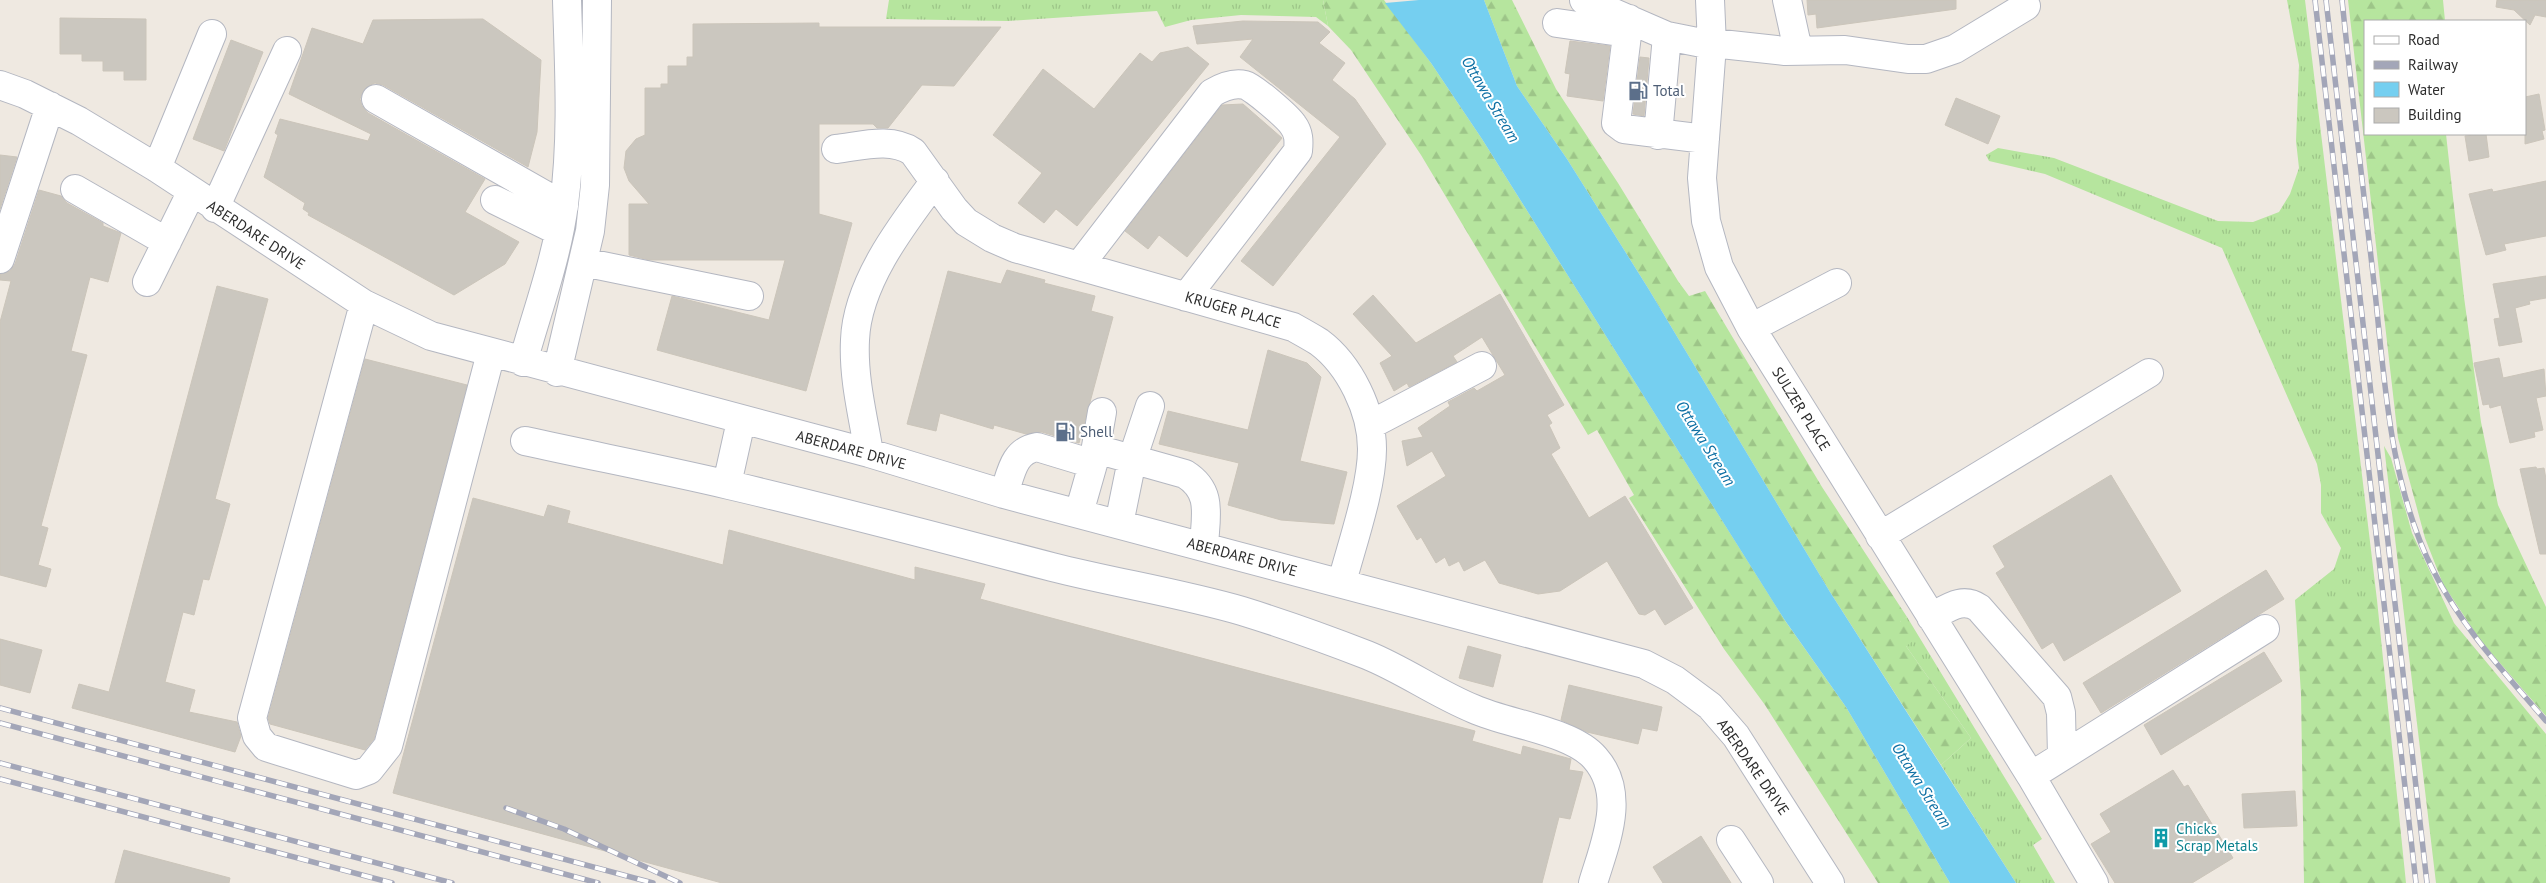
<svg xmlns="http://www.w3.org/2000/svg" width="2546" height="883" font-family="'PT Sans',sans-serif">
	<defs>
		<pattern id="grass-tufts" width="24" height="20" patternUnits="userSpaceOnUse" patternTransform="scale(1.25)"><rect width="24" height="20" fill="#b6e59e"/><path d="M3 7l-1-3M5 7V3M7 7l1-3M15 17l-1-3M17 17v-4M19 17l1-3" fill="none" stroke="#9dc588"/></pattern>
		<pattern id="forest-firs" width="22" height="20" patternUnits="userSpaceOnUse" patternTransform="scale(1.25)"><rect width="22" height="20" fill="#b6e59e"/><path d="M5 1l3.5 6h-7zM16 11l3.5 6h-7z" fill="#9dc588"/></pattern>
	</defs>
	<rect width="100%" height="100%" fill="#efe9e1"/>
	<!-- grass -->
	<path fill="url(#grass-tufts)" d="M 889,0 L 1323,0 L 1328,26 L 1316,17 L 1241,15 L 1191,20 L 1165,27 L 1157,11 L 1007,21 L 886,19 Z
		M 2287,0 L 2305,0 L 2377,600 L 2295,600 L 2334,569 L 2341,548 L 2321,513 L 2321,485 L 2317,464 L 2222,248 L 2045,174 L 1989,161 L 1986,155 L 1998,148 L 2054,158 L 2218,221 L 2253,222 L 2279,212 L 2290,194 L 2299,168 L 2296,141 L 2299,65 Z
		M 1907,617 L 2042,839 L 2033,845 L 2055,883 L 2016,883 L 1941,765 L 1971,738 L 1906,646 L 1900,620 Z"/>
	<!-- forest -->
	<path fill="url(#forest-firs)" d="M 1323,0 L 1384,0 L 1431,63 L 1482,139 L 1786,622 L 1846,707 L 1950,883 L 1878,883 L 1765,705 L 1724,649 L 1629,498 L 1634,495 L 1597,430 L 1588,435 L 1421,155 L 1351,50 L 1328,26 Z
		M 1484,0 L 1512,0 L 1556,89 L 1618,183 L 1678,281 L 1689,296 L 1705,291 L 1822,487 L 1907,617 L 1900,621 L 1916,639 L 1906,646 L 1971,738 L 1941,765 L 1830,592 L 1648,288 L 1567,159 L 1517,86 Z
		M 2348,0 L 2443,0 L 2445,21 L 2365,21 L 2365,134 L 2446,134 L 2464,297 L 2481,422 L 2498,505 L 2546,607 L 2546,716 L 2480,640 L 2443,584 L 2425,538 L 2398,438 Z
		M 2384,446 L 2391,458 L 2412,533 L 2454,623 L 2546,734 L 2546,883 L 2436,883 Z
		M 2295,600 L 2377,600 L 2406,883 L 2304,883 L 2301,694 Z"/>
	<!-- water -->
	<path fill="#75cff0" d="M 1419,0 L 1484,0 L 1517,86 L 1567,159 L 1648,288 L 1830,592 L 2016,883 L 1950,883 L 1846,707 L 1784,619 L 1482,139 L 1431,63 L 1385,3 Z"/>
	<!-- building -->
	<path fill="#cbc7bf" stroke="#cbc5ba" d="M 1807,0 L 1956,0 L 1956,9 L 1817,28 L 1816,14 L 1808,15 Z
		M 2497,0 L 2546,0 L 2546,17 L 2535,15 L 2530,25 L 2514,10 L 2496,7 Z
		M 60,18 L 146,19 L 146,80 L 124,80 L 124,71 L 103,71 L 103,61 L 82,61 L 82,54 L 60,54 Z
		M 483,19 L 541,60 L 537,132 L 528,167 L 383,85 L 375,83 L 368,86 L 363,91 L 360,99 L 362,106 L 368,113 L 485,179 L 465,212 L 519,242 L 505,264 L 454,295 L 308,215 L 309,213 L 303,209 L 305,203 L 264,177 L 278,135 L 275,133 L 280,119 L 368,141 L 371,134 L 289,94 L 312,28 L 363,44 L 373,20 Z
		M 1243,21 L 1318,22 L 1330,32 L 1319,43 L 1345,63 L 1332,80 L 1355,99 L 1386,144 L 1273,286 L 1241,261 L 1340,137 L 1240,57 L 1253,39 L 1197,44 L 1193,26 Z
		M 819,23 L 819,27 L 1001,27 L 954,86 L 922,85 L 888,128 L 877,128 L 873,124 L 819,124 L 819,214 L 852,223 L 806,391 L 657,350 L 672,296 L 769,320 L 785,260 L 649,260 L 629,255 L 629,204 L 649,204 L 629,181 L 624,168 L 626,151 L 636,139 L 645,135 L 645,88 L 661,88 L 661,84 L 668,84 L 668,66 L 687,66 L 687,57 L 693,57 L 693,24 Z
		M 231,40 L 263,52 L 224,151 L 193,139 Z
		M 1570,41 L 1610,46 L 1603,101 L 1567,96 L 1570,74 L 1565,73 Z
		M 1188,47 L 1209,64 L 1077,226 L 1056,209 L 1044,223 L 1018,203 L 1042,173 L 993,135 L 1043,69 L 1094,109 L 1140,53 L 1152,62 L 1160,53 Z
		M 1640,57 L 1649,58 L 1644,116 L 1633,114 Z
		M 2539,94 L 2545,130 L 2542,131 L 2544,139 L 2525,144 L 2525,97 Z
		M 1956,98 L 2000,116 L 1988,144 L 1945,125 Z
		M 1243,104 L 1282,138 L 1187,257 L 1159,235 L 1148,249 L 1125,231 L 1222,105 Z
		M 2486,134 L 2489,157 L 2469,161 L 2465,136 Z
		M 0,155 L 17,157 L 0,209 Z
		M 2546,181 L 2546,236 L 2504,244 L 2506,250 L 2486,255 L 2469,194 L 2492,189 L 2493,192 Z
		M 39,190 L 61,196 L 67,203 L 103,223 L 103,226 L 121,233 L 108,282 L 90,277 L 71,351 L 87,355 L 41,526 L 48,528 L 38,565 L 51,569 L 46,587 L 0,575 L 0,322 L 11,281 L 0,280 L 0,274 L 10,271 L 15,264 Z
		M 1007,270 L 1045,280 L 1044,283 L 1095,296 L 1091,311 L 1113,317 L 1079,443 L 1042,432 L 1026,434 L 994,425 L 993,429 L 940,413 L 936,431 L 907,424 L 948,271 L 1001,284 Z
		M 2546,276 L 2546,298 L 2529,301 L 2530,304 L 2515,308 L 2522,342 L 2499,346 L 2494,319 L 2500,318 L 2493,284 Z
		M 217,286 L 268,299 L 215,499 L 230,504 L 209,580 L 203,579 L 194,615 L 183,612 L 165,682 L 195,690 L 189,712 L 237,722 L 241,736 L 235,752 L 72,708 L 79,684 L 109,692 Z
		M 1500,294 L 1564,405 L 1547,415 L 1552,423 L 1549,425 L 1560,448 L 1551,454 L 1589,518 L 1625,496 L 1693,608 L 1665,625 L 1655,609 L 1645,615 L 1639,614 L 1607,561 L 1560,591 L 1538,594 L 1499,583 L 1485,560 L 1464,571 L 1459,561 L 1449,566 L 1445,557 L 1436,563 L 1421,537 L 1417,540 L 1397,506 L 1446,476 L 1432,451 L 1407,466 L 1402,441 L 1423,437 L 1418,428 L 1450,406 L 1448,402 L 1474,388 L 1477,391 L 1505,375 L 1482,337 L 1453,356 L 1457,362 L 1409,387 L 1407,383 L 1394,391 L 1380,363 L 1392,356 L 1353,314 L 1373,295 L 1416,343 Z
		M 1268,350 L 1307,363 L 1321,377 L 1300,461 L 1347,472 L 1334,524 L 1281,520 L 1228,505 L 1239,463 L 1159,444 L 1168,411 L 1248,430 Z
		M 2499,358 L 2503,378 L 2544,369 L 2546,396 L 2536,398 L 2543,430 L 2534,432 L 2535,437 L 2510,443 L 2501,405 L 2490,408 L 2489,404 L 2483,405 L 2474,363 Z
		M 365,359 L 467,385 L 374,739 L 365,750 L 270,724 L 268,718 Z
		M 2536,467 L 2537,469 L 2544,468 L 2546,479 L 2546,554 L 2540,554 L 2520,469 Z
		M 2111,475 L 2181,591 L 2064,661 L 2053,642 L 2042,649 L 1996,573 L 2005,567 L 1993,546 Z
		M 473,498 L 544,517 L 548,505 L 570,511 L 567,523 L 723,565 L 729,530 L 915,580 L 915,567 L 985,584 L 980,599 L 1475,731 L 1472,741 L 1521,755 L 1523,746 L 1571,759 L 1569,770 L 1583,772 L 1570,819 L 1559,817 L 1542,883 L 722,883 L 393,793 Z
		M 2266,570 L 2284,599 L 2101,713 L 2083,683 Z
		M 0,639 L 42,650 L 30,693 L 0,685 Z
		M 1468,646 L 1501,655 L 1493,687 L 1459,678 Z
		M 2264,652 L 2282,681 L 2161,755 L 2144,725 Z
		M 1569,685 L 1662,707 L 1657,731 L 1642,728 L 1638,744 L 1587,732 L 1561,720 Z
		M 2173,770 L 2184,787 L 2188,785 L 2233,858 L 2192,883 L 2115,883 L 2091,844 L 2111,832 L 2100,814 Z
		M 2295,791 L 2297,826 L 2244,828 L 2242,794 Z
		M 1701,836 L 1731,883 L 1663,883 L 1653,867 Z
		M 124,850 L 230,878 L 229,883 L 115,883 Z"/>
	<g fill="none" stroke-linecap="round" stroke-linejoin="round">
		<defs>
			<path id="minor" d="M 1584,0 L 1667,36 L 1712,45
				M 1710,0 L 1712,45 L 1702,178 L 1706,221 L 1719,267 L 1751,328 L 2031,776 L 2094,883
				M 1787,0 L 1798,50
				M 1629,19 L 1616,123 L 1624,129 L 1705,139
				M 1557,23 L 1627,33
				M 1712,43 L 1785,51 L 1845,50 L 1908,59 L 1926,59 L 1955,49 L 2026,6
				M 0,85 L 25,94 L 79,121 L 157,168 L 364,304 L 431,336 L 869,453 L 1004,494 L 1644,664 L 1675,680 L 1710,706 L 1736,736 L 1830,883
				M 376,99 L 564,206
				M 1658,135 L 1667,36
				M 836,149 C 862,146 891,137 913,152 L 954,209 L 966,222 L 992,238 L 1015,248 L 1079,266 L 1293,327 C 1302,332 1311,337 1319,342 C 1350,365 1372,411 1372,449 C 1372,487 1352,544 1342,582
				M 157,168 L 212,34
				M 75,189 L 167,242
				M 495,200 L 558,231
				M 215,208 L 287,51
				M 0,259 L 50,106
				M 583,262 L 749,296
				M 1079,266 L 1212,93 C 1222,87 1233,82 1245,85 C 1253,87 1288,117 1293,125 C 1299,133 1299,141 1298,151 L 1186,297
				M 147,282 L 191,193
				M 364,304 L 252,718 L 257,736 L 266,747 L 356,775 L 369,770 L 388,746 L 491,353
				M 1751,328 L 1837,283
				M 523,362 C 537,311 557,258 564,204 C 573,137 569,68 567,0
				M 557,372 L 590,231 L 595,185 L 597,0
				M 1370,425 L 1482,366
				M 525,441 C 593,456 661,469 729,485 C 837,510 944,539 1052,567 C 1115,583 1180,593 1242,611 C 1284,624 1326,639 1367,655 C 1404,670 1437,694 1474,709 C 1507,724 1572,731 1595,758 C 1627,794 1605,843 1593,883
				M 1096,449 L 1185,474 C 1214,492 1205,517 1204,547
				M 869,453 C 863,416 853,378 855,340 C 857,283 902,225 935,181
				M 1093,464 L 1102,412
				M 727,484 L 741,421
				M 1004,494 C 1011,474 1013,451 1037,447 L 1093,464 L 1079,513
				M 1119,524 L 1132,460 L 1150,406
				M 1880,536 L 2149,373
				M 1931,617 C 1947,609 1962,596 1979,608 L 2057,697 L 2061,713 L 2062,756
				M 2031,776 L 2265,629
				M 1731,840 L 1759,883"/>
		</defs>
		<!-- minor casing -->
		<use href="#minor" stroke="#b4b7c1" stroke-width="30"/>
		<!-- minor -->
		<use href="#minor" stroke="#fff" stroke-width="28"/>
		<defs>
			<path id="rail" d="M 2315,0 L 2416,883
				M 2326,0 L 2427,883
				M 2342,0 C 2352,97 2364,195 2375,292 C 2385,385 2390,485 2433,570 C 2462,628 2505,673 2546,721
				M 0,708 L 653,883
				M 0,723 L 598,883
				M 0,763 L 452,883
				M 0,779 L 392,883
				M 506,808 L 564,829 L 680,883"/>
		</defs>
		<!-- rail casing -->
		<use href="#rail" stroke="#a3a6b8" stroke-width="5.5"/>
		<!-- rail -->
		<use href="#rail" stroke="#fff" stroke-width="4" stroke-dasharray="11" stroke-linecap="butt"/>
	</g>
	<!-- icons -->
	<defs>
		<symbol id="fuel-bare" viewBox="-9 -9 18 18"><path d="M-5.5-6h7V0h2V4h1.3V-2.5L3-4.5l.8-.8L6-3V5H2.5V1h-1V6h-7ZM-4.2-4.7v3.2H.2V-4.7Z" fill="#5c6f8a" stroke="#fff" stroke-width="2.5" paint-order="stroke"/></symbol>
		<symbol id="building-bare" viewBox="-9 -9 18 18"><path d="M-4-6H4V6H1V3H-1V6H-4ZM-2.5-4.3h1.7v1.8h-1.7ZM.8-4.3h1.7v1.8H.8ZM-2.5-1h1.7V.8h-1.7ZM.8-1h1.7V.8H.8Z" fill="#0f9aa8" stroke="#fff" stroke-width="2.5" paint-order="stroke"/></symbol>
	</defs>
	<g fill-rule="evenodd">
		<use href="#fuel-bare" x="1624" y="77" width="28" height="28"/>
		<use href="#fuel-bare" x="1051" y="418" width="28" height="28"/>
		<use href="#building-bare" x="2147" y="824" width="28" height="28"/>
	</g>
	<g text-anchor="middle" stroke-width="4" stroke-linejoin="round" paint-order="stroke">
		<!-- service labels -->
		<g font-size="15" fill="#4e5e75" stroke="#fff" text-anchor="start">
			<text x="1653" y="96">Total</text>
			<text x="1080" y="437">Shell</text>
		</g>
		<!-- street labels -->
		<g font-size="15" fill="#2e2e2e" stroke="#fff">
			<text transform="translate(256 235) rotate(33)" y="5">ABERDARE DRIVE</text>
			<text transform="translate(1233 310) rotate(16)" y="5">KRUGER PLACE</text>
			<text transform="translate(1801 409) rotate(58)" y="5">SULZER PLACE</text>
			<text transform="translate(851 450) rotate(15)" y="5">ABERDARE DRIVE</text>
			<text transform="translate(1242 557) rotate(15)" y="5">ABERDARE DRIVE</text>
			<text transform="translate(1753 767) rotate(55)" y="5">ABERDARE DRIVE</text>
		</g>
		<!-- culture labels -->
		<g font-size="15" fill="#0d838f" stroke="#fff" text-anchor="start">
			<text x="2176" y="834">Chicks<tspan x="2176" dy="17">Scrap Metals</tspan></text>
		</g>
		<!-- water labels -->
		<g font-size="16" font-style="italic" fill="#0d6fa3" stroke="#fff">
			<text transform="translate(1491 99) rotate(59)" y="6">Ottawa Stream</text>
			<text transform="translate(1706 443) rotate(58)" y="6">Ottawa Stream</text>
			<text transform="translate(1922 785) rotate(58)" y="6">Ottawa Stream</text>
		</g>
	</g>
	<!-- legend -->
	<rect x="2364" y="20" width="162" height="115" fill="#ffffff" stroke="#ababab"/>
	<rect x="2374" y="36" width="25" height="8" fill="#ffffff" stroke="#ababab"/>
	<text x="2408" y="45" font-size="15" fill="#2e2e2e">Road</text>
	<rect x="2374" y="61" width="25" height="8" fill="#a3a6b8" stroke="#ababab"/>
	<text x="2408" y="70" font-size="15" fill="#2e2e2e">Railway</text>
	<rect x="2374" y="82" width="25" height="15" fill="#75cff0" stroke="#ababab"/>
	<text x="2408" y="95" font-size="15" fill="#2e2e2e">Water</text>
	<rect x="2374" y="108" width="25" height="15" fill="#cbc7bf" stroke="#ababab"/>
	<text x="2408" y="120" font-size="15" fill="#2e2e2e">Building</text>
</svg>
